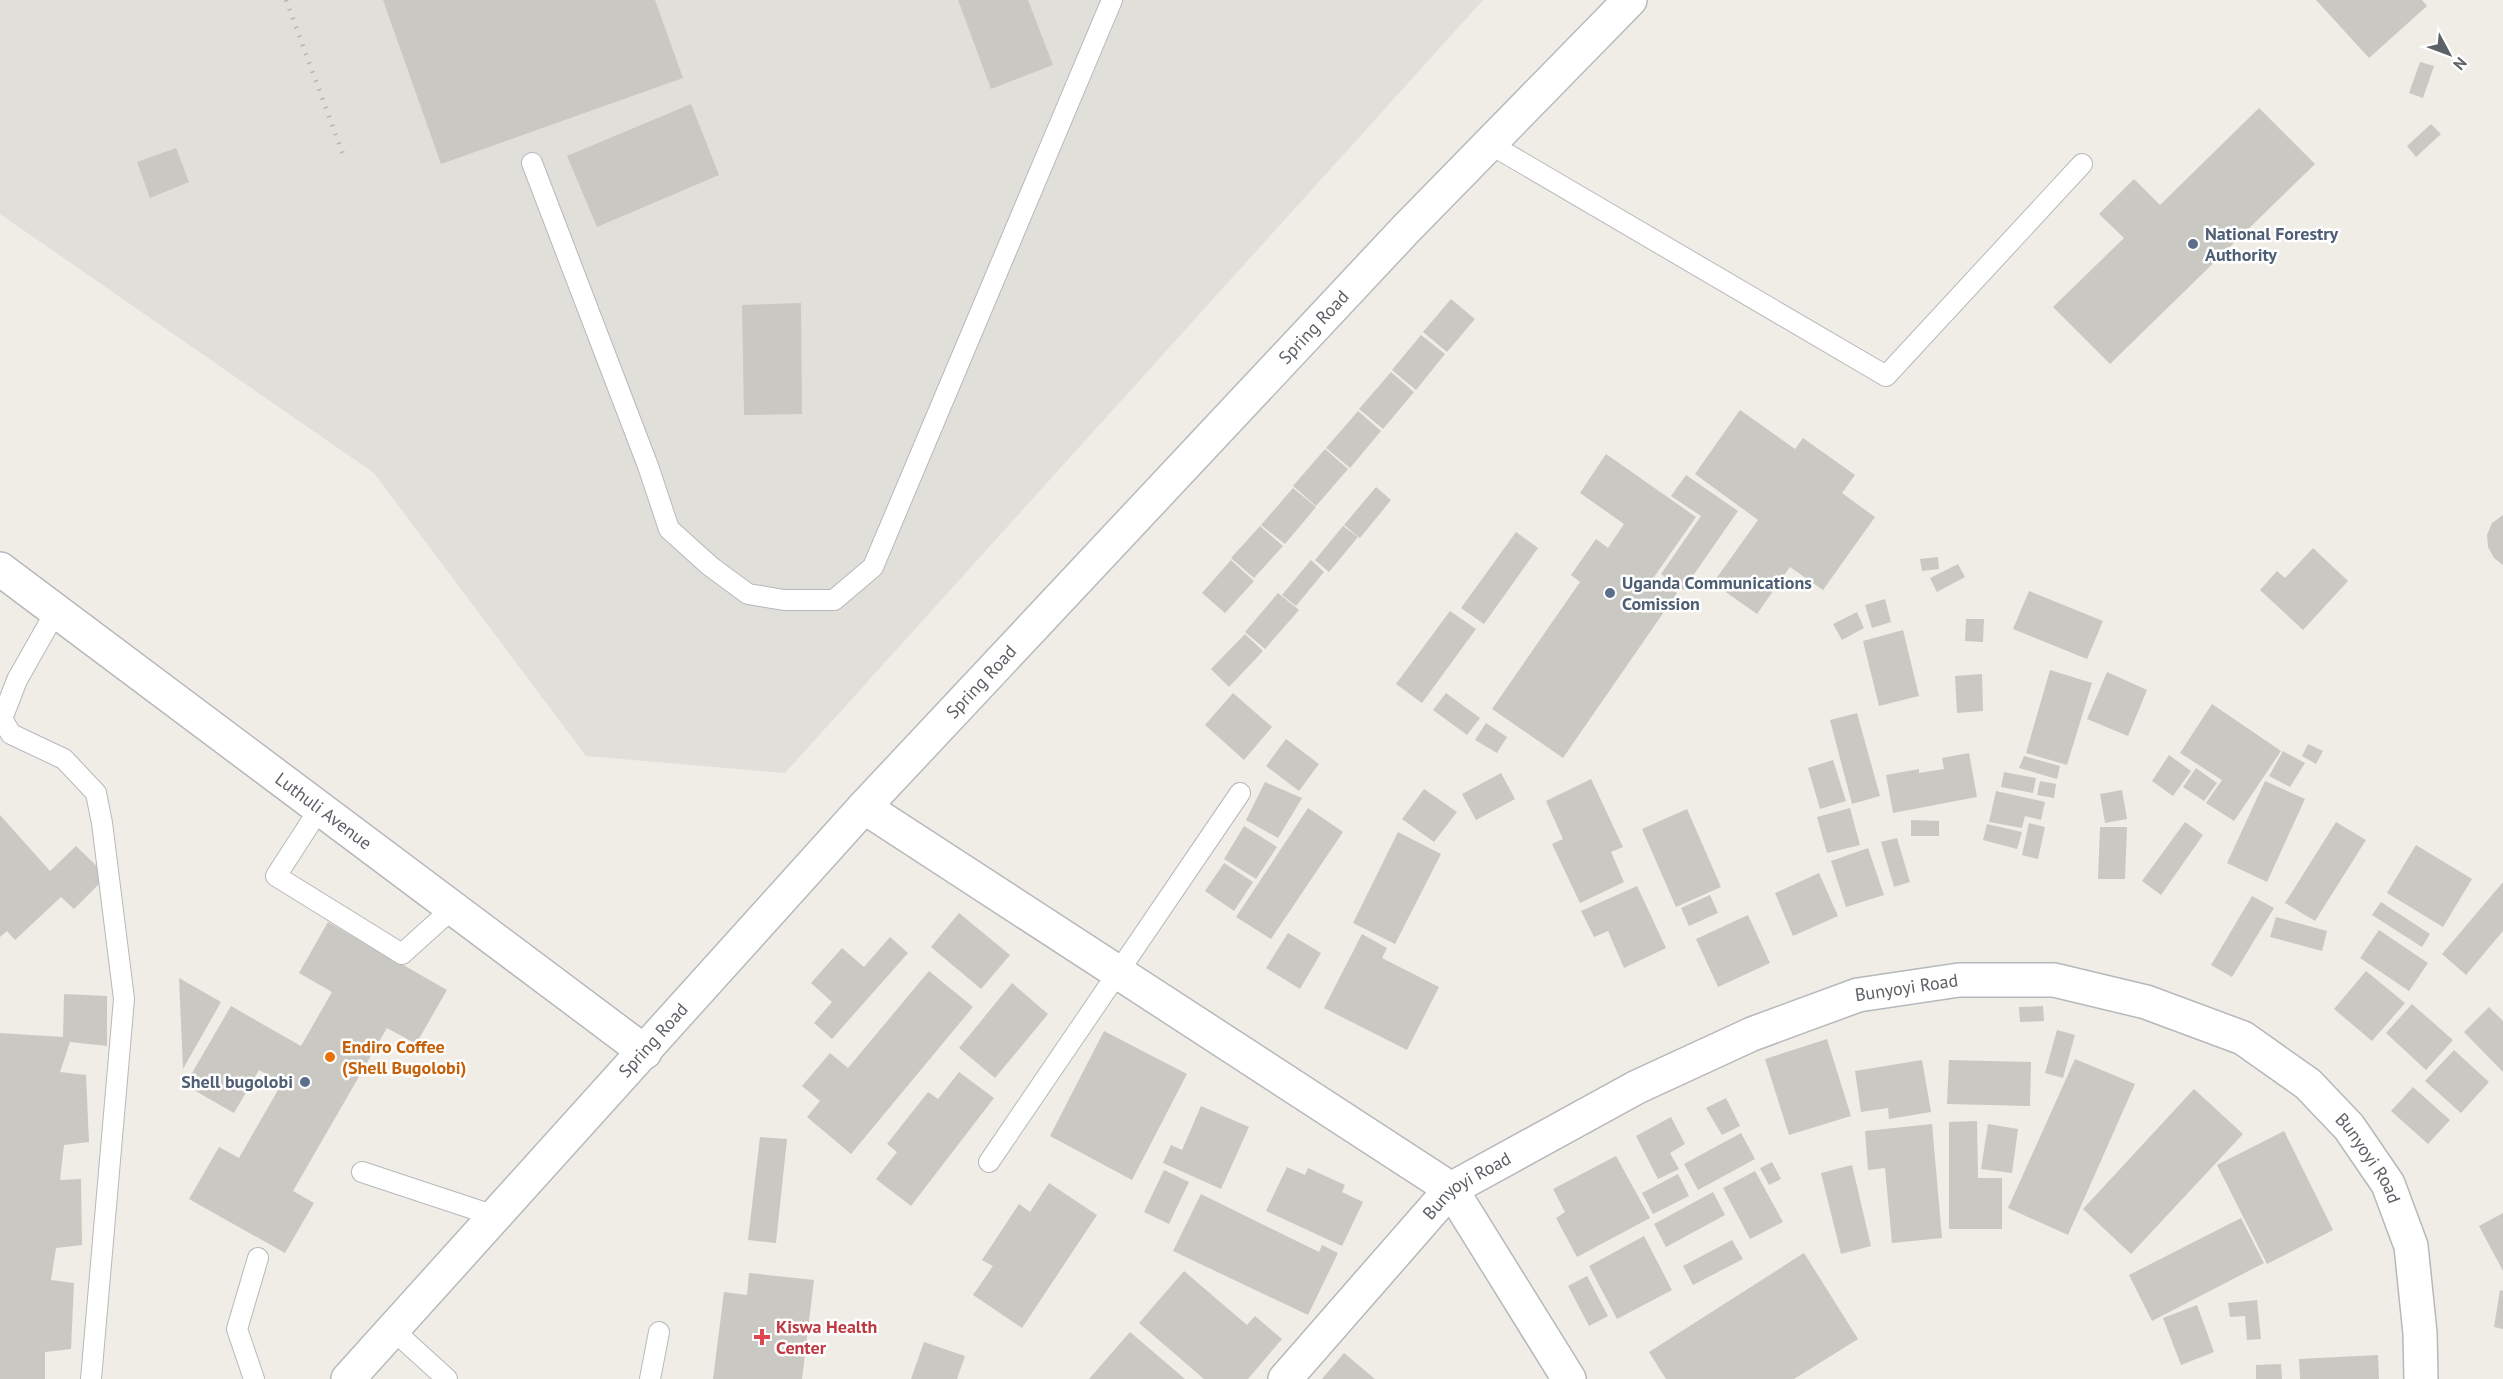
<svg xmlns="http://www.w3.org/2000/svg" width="2503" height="1379" font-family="'PT Sans',sans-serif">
	<rect width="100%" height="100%" fill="#efede5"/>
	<!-- industrial -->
	<path fill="#e1dfda" d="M 0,0 L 1483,0 L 785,773 L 586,756 L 374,473 L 0,214 Z"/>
	<!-- building -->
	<path fill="#cac8c2" d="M 383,0 L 655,0 L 683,78 L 441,164 Z
		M 958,0 L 1028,0 L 1053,65 L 991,89 Z
		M 2316,0 L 2422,0 L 2427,6 L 2369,58 Z
		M 2420,62 L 2434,66 L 2423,98 L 2409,93 Z
		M 691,104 L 719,175 L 597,227 L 567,156 Z
		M 2259,108 L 2315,164 L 2110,364 L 2053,307 L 2124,238 L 2099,214 L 2134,179 L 2160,205 Z
		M 2431,124 L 2441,134 L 2416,157 L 2407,146 Z
		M 176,148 L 189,182 L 150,198 L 137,162 Z
		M 1451,299 L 1475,319 L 1447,352 L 1423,332 Z
		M 801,303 L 802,414 L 744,415 L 742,305 Z
		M 1421,335 L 1445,354 L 1416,390 L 1392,370 Z
		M 1391,372 L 1414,392 L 1383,429 L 1359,409 Z
		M 1740,410 L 1795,449 L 1803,438 L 1855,475 L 1842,493 L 1875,517 L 1823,590 L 1790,567 L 1757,614 L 1713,583 L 1758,520 L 1695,474 Z
		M 1358,411 L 1381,431 L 1350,468 L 1326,448 Z
		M 1325,449 L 1348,469 L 1316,506 L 1293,486 Z
		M 1606,454 L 1696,517 L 1654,577 L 1677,593 L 1563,758 L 1492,709 L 1580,582 L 1571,575 L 1596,539 L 1608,548 L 1624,524 L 1580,493 Z
		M 1686,475 L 1738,511 L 1683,590 L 1661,574 L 1701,516 L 1671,496 Z
		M 1376,487 L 1391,500 L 1360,538 L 1344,525 Z
		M 1293,488 L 1316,507 L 1285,544 L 1261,525 Z
		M 2503,515 L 2503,565 L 2494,558 L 2488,547 L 2487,535 L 2492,523 Z
		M 1260,526 L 1283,546 L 1254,578 L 1231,558 Z
		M 1343,526 L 1358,537 L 1329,572 L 1315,560 Z
		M 1516,532 L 1538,548 L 1484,624 L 1461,608 Z
		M 2313,548 L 2348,581 L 2303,630 L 2260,590 L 2277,571 L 2285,578 Z
		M 1938,557 L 1939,569 L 1922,571 L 1920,559 Z
		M 1231,560 L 1254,581 L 1225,613 L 1202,593 Z
		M 1311,560 L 1324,572 L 1296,606 L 1282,595 Z
		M 1958,564 L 1965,577 L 1937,592 L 1930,578 Z
		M 2029,591 L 2103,621 L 2087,659 L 2013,629 Z
		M 1278,593 L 1299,610 L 1265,649 L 1245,632 Z
		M 1885,599 L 1891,622 L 1872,628 L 1865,605 Z
		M 1450,611 L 1476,629 L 1422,703 L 1396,684 Z
		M 1857,612 L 1864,628 L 1842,640 L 1833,624 Z
		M 1966,619 L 1984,619 L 1983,642 L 1965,641 Z
		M 1903,630 L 1919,696 L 1879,706 L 1863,641 Z
		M 1245,634 L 1263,651 L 1229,687 L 1211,669 Z
		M 2050,670 L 2092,683 L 2067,765 L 2026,753 Z
		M 2107,672 L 2147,690 L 2128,736 L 2087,719 Z
		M 1982,674 L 1983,711 L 1957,713 L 1955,676 Z
		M 1233,693 L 1272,727 L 1244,760 L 1205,725 Z
		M 1446,693 L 1480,718 L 1467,735 L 1433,710 Z
		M 2212,704 L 2281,751 L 2234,821 L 2206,803 L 2222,780 L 2180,753 Z
		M 1857,713 L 1880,796 L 1852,804 L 1830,720 Z
		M 1486,723 L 1507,737 L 1497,753 L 1475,740 Z
		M 1286,739 L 1319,764 L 1299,791 L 1266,766 Z
		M 2308,744 L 2323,751 L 2316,764 L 2302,756 Z
		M 2283,751 L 2305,763 L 2290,787 L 2269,776 Z
		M 1969,753 L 1977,797 L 1893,813 L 1886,775 L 1919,769 L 1919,773 L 1944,769 L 1942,758 Z
		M 2169,755 L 2191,771 L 2173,796 L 2152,781 Z
		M 2024,756 L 2060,766 L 2057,779 L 2019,768 Z
		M 1833,760 L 1846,801 L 1820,809 L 1808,768 Z
		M 2196,768 L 2217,783 L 2204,801 L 2183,787 Z
		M 2004,772 L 2036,778 L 2033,793 L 2001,787 Z
		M 1501,773 L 1515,799 L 1476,820 L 1462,794 Z
		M 1591,779 L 1623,847 L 1611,852 L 1624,882 L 1580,903 L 1552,844 L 1563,839 L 1546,801 Z
		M 2040,781 L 2056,784 L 2054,798 L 2037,795 Z
		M 2265,781 L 2305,799 L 2267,882 L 2227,863 Z
		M 1265,782 L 1302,798 L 1278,838 L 1246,820 Z
		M 1424,789 L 1457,812 L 1434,842 L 1402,819 Z
		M 2122,790 L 2127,819 L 2105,823 L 2100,794 Z
		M 1996,791 L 2045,802 L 2041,820 L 2025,816 L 2022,828 L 1989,822 Z
		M 1308,808 L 1343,832 L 1271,939 L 1236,917 Z
		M 1850,808 L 1860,845 L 1827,853 L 1817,817 Z
		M 1687,809 L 1721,887 L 1676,907 L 1642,829 Z
		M 0,815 L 50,871 L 76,846 L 107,876 L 74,909 L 61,897 L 15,940 L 7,931 L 0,937 Z
		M 1911,820 L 1939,821 L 1939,836 L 1911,836 Z
		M 2185,822 L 2203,835 L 2161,895 L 2142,881 Z
		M 2336,822 L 2366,840 L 2315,921 L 2285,903 Z
		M 2029,823 L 2045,827 L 2038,859 L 2022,855 Z
		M 1987,824 L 2022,832 L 2017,849 L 1983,840 Z
		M 1244,826 L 1277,847 L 1256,879 L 1224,859 Z
		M 2100,827 L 2127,827 L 2125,879 L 2098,879 Z
		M 1398,832 L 1441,854 L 1395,944 L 1353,923 Z
		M 1897,838 L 1910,882 L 1894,887 L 1881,842 Z
		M 2416,845 L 2472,879 L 2443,927 L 2387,893 Z
		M 1868,848 L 1884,895 L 1846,907 L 1831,861 Z
		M 1224,863 L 1253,882 L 1234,911 L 1205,891 Z
		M 1819,873 L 1838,916 L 1793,936 L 1775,893 Z
		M 2503,882 L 2503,931 L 2466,975 L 2442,954 Z
		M 1637,886 L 1666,948 L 1624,968 L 1608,931 L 1594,937 L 1581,911 Z
		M 1710,895 L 1718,913 L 1689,926 L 1681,908 Z
		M 2252,896 L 2274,908 L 2232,977 L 2211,965 Z
		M 2381,902 L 2430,934 L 2422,947 L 2372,915 Z
		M 959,913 L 1010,955 L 981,989 L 931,947 Z
		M 1748,915 L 1770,963 L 1718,987 L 1696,939 Z
		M 2276,917 L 2327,931 L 2322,951 L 2270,937 Z
		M 328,922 L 447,990 L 416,1044 L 387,1028 L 293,1191 L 314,1203 L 285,1253 L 189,1199 L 219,1147 L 239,1158 L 282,1083 L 259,1070 L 234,1113 L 185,1085 L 231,1006 L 301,1046 L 332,992 L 299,973 Z
		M 2379,930 L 2428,963 L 2409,991 L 2360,958 Z
		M 1288,933 L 1321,953 L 1300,989 L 1266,968 Z
		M 1362,934 L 1387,948 L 1382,958 L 1439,987 L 1407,1050 L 1324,1008 Z
		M 890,937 L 908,953 L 832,1039 L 814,1023 L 832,1002 L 811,983 L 842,948 L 864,967 Z
		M 929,971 L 973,1007 L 851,1154 L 807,1117 L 820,1101 L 802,1086 L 830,1053 L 848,1068 Z
		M 2366,971 L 2405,1003 L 2372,1041 L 2334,1009 Z
		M 179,978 L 221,1002 L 183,1069 Z
		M 1012,983 L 1048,1014 L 995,1078 L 959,1048 Z
		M 64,994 L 107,996 L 107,1046 L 70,1042 L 60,1072 L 86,1075 L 89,1142 L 64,1145 L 60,1180 L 81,1179 L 82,1245 L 56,1248 L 51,1280 L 74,1283 L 71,1349 L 45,1352 L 45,1379 L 0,1379 L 0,1033 L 63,1037 Z
		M 2412,1004 L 2453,1040 L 2426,1070 L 2386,1033 Z
		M 2043,1006 L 2044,1021 L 2020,1022 L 2019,1007 Z
		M 2489,1007 L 2503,1021 L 2503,1072 L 2464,1032 Z
		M 2057,1030 L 2075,1035 L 2063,1078 L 2045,1073 Z
		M 1104,1031 L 1187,1074 L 1132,1180 L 1050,1136 Z
		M 1827,1039 L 1851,1116 L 1789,1135 L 1765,1059 Z
		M 2454,1050 L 2489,1082 L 2461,1113 L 2425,1081 Z
		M 2075,1059 L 2135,1084 L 2068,1235 L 2008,1208 Z
		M 1922,1060 L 1931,1112 L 1889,1119 L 1888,1108 L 1861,1112 L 1855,1071 Z
		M 1949,1060 L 2031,1062 L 2030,1106 L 1947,1104 Z
		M 959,1072 L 994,1098 L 911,1206 L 876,1179 L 897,1152 L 887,1144 L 928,1092 L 938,1099 Z
		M 2413,1087 L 2450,1120 L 2428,1144 L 2391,1111 Z
		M 2194,1089 L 2243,1134 L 2131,1254 L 2083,1209 Z
		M 1726,1098 L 1740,1126 L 1722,1135 L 1706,1108 Z
		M 1201,1106 L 1249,1127 L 1221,1189 L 1163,1163 L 1171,1145 L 1182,1150 Z
		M 1671,1117 L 1685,1144 L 1670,1153 L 1679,1169 L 1658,1179 L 1636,1136 Z
		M 1977,1121 L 1978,1178 L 2002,1178 L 2002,1229 L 1949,1229 L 1949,1122 Z
		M 1932,1124 L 1942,1238 L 1892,1243 L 1885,1168 L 1868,1170 L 1865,1131 Z
		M 1988,1124 L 2018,1129 L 2012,1173 L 1981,1169 Z
		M 2284,1131 L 2333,1230 L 2267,1264 L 2217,1165 Z
		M 1741,1133 L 1755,1159 L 1698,1190 L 1684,1164 Z
		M 760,1137 L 787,1139 L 776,1243 L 748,1240 Z
		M 1616,1156 L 1650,1218 L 1577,1257 L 1556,1218 L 1565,1212 L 1553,1189 Z
		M 1772,1162 L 1781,1179 L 1769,1185 L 1760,1168 Z
		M 1852,1165 L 1871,1246 L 1841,1254 L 1821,1173 Z
		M 1287,1167 L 1305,1175 L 1308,1168 L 1345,1185 L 1342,1192 L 1363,1202 L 1342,1246 L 1266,1211 Z
		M 1164,1170 L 1189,1182 L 1169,1224 L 1144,1212 Z
		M 1755,1171 L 1783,1222 L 1750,1239 L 1723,1188 Z
		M 1678,1174 L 1689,1196 L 1653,1214 L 1642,1193 Z
		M 1049,1183 L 1097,1215 L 1022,1328 L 973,1295 L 993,1266 L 982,1260 L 1019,1204 L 1030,1212 Z
		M 1713,1192 L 1725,1215 L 1666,1247 L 1654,1224 Z
		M 1201,1194 L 1319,1252 L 1322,1245 L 1338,1253 L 1308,1315 L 1173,1251 Z
		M 2503,1213 L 2503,1271 L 2479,1226 Z
		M 2241,1218 L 2264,1263 L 2152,1321 L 2129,1275 Z
		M 1644,1236 L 1672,1290 L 1617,1319 L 1589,1266 Z
		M 1732,1240 L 1743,1259 L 1693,1285 L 1683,1266 Z
		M 1804,1253 L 1858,1339 L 1794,1379 L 1666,1379 L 1649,1352 Z
		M 1184,1271 L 1247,1325 L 1255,1316 L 1282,1339 L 1248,1379 L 1204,1379 L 1139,1323 Z
		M 749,1273 L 814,1280 L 802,1379 L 713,1379 L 724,1292 L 747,1295 Z
		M 1587,1276 L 1608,1316 L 1589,1326 L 1568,1286 Z
		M 2500,1290 L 2503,1291 L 2503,1329 L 2494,1327 Z
		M 2257,1300 L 2261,1339 L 2247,1340 L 2245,1316 L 2230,1317 L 2228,1303 Z
		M 2197,1305 L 2214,1352 L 2181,1365 L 2163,1318 Z
		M 1130,1332 L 1185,1379 L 1089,1379 Z
		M 924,1342 L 965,1356 L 957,1379 L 911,1379 Z
		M 1344,1353 L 1375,1379 L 1322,1379 Z
		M 2378,1355 L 2379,1379 L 2300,1379 L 2299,1359 Z
		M 2281,1364 L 2282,1379 L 2256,1379 L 2256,1365 Z"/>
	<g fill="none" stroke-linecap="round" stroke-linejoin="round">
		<defs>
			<path id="service" d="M 1490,144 L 1886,376 L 2082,164
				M 532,163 L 648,466 L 669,529 L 710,566 L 748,594 L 784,600 L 834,600 L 873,567 L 1112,0
				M 56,611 L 17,680 L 2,719 L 11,734 L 64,759 L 96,793 L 102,823 L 124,999 L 91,1379
				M 320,808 L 276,876 L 402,954 L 453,908
				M 989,1162 L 1240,793
				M 362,1172 L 495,1216
				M 392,1329 L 447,1379
				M 254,1379 L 237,1329 L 258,1258
				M 650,1379 L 659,1332"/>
			<g id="minor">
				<path d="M 864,807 L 1451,1189 L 1569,1379"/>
				<path id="s1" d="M 1285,1379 L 1451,1189 L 1637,1087 L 1752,1034 L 1858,995 L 1959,980 L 2054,980 L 2146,1002 L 2243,1038 L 2308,1084 L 2349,1127 L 2388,1184 L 2411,1246 L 2420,1333 L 2421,1379"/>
			</g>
			<g id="tertiary">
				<path id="s2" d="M 0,569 L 645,1052"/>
			</g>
			<g id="secondary">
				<path id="s3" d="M 348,1379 L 864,807 L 1406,229 L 1630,0"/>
			</g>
		</defs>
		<!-- service casing -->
		<use href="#service" stroke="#b6b8bc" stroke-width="22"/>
		<!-- minor casing -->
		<use href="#minor" stroke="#b6b8bc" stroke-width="36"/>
		<!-- tertiary casing -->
		<use href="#tertiary" stroke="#b6b8bc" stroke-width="36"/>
		<!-- secondary casing -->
		<use href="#secondary" stroke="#b7babf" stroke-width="36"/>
		<!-- service -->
		<use href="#service" stroke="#fff" stroke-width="20"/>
		<!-- minor -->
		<use href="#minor" stroke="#fff" stroke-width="33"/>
		<!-- tertiary -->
		<use href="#tertiary" stroke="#fff" stroke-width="33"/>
		<!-- secondary -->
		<use href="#secondary" stroke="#fff" stroke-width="33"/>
		<!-- rail -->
		<path stroke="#b4b5b5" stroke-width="4.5" stroke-dasharray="1.5 8" stroke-linecap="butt" d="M 286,0 L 344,157"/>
	</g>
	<!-- markers -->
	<g fill="#5c6f8a" stroke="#fff" stroke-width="2">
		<circle cx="2193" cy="244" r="6"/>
		<circle cx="1610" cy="593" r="6"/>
		<circle cx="305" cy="1082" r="6"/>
	</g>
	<circle fill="#e8710a" stroke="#fff" stroke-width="2" cx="330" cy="1057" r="6"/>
	<path fill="#e0444e" stroke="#fff" stroke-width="2" d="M759 1328h6v6h6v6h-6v6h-6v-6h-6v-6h6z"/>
	<g text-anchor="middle" stroke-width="5" stroke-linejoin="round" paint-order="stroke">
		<!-- service labels -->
		<g font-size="18" font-weight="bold" fill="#4e5e75" stroke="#fff" text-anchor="start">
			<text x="2205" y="240">National Forestry<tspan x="2205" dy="21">Authority</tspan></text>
			<text x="1622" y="589">Uganda Communications<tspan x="1622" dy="21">Comission</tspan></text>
			<text x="293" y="1088" text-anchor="end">Shell bugolobi</text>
		</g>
		<!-- street labels -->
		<g font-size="18" fill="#5d6165" stroke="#fff">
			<text dy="6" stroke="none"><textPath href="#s3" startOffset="1428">Spring Road</textPath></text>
			<text dy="6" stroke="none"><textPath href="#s3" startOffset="942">Spring Road</textPath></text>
			<text dy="6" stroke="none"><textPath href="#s2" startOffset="404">Luthuli Avenue</textPath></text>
			<text dy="6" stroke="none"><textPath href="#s1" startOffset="753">Bunyoyi Road</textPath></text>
			<text dy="6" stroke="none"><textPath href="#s3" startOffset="456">Spring Road</textPath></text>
			<text dy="6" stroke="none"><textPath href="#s1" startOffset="1275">Bunyoyi Road</textPath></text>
			<text dy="6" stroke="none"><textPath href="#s1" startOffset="267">Bunyoyi Road</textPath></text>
		</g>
		<!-- food labels -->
		<g font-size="18" font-weight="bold" fill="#c56008" stroke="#fff" text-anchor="start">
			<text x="342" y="1053">Endiro Coffee<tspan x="342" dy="21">(Shell Bugolobi)</tspan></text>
		</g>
		<!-- health labels -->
		<g font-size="18" font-weight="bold" fill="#be3a42" stroke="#fff" text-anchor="start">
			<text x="776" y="1333">Kiswa Health<tspan x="776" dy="21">Center</tspan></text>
		</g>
	</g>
	<!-- north arrow -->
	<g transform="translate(2449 54) rotate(131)" stroke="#ffffff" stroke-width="4.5" paint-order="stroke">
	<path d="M0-4.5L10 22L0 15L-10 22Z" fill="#5d6165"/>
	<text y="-9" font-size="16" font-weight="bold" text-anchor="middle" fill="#5d6165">N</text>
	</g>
</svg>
